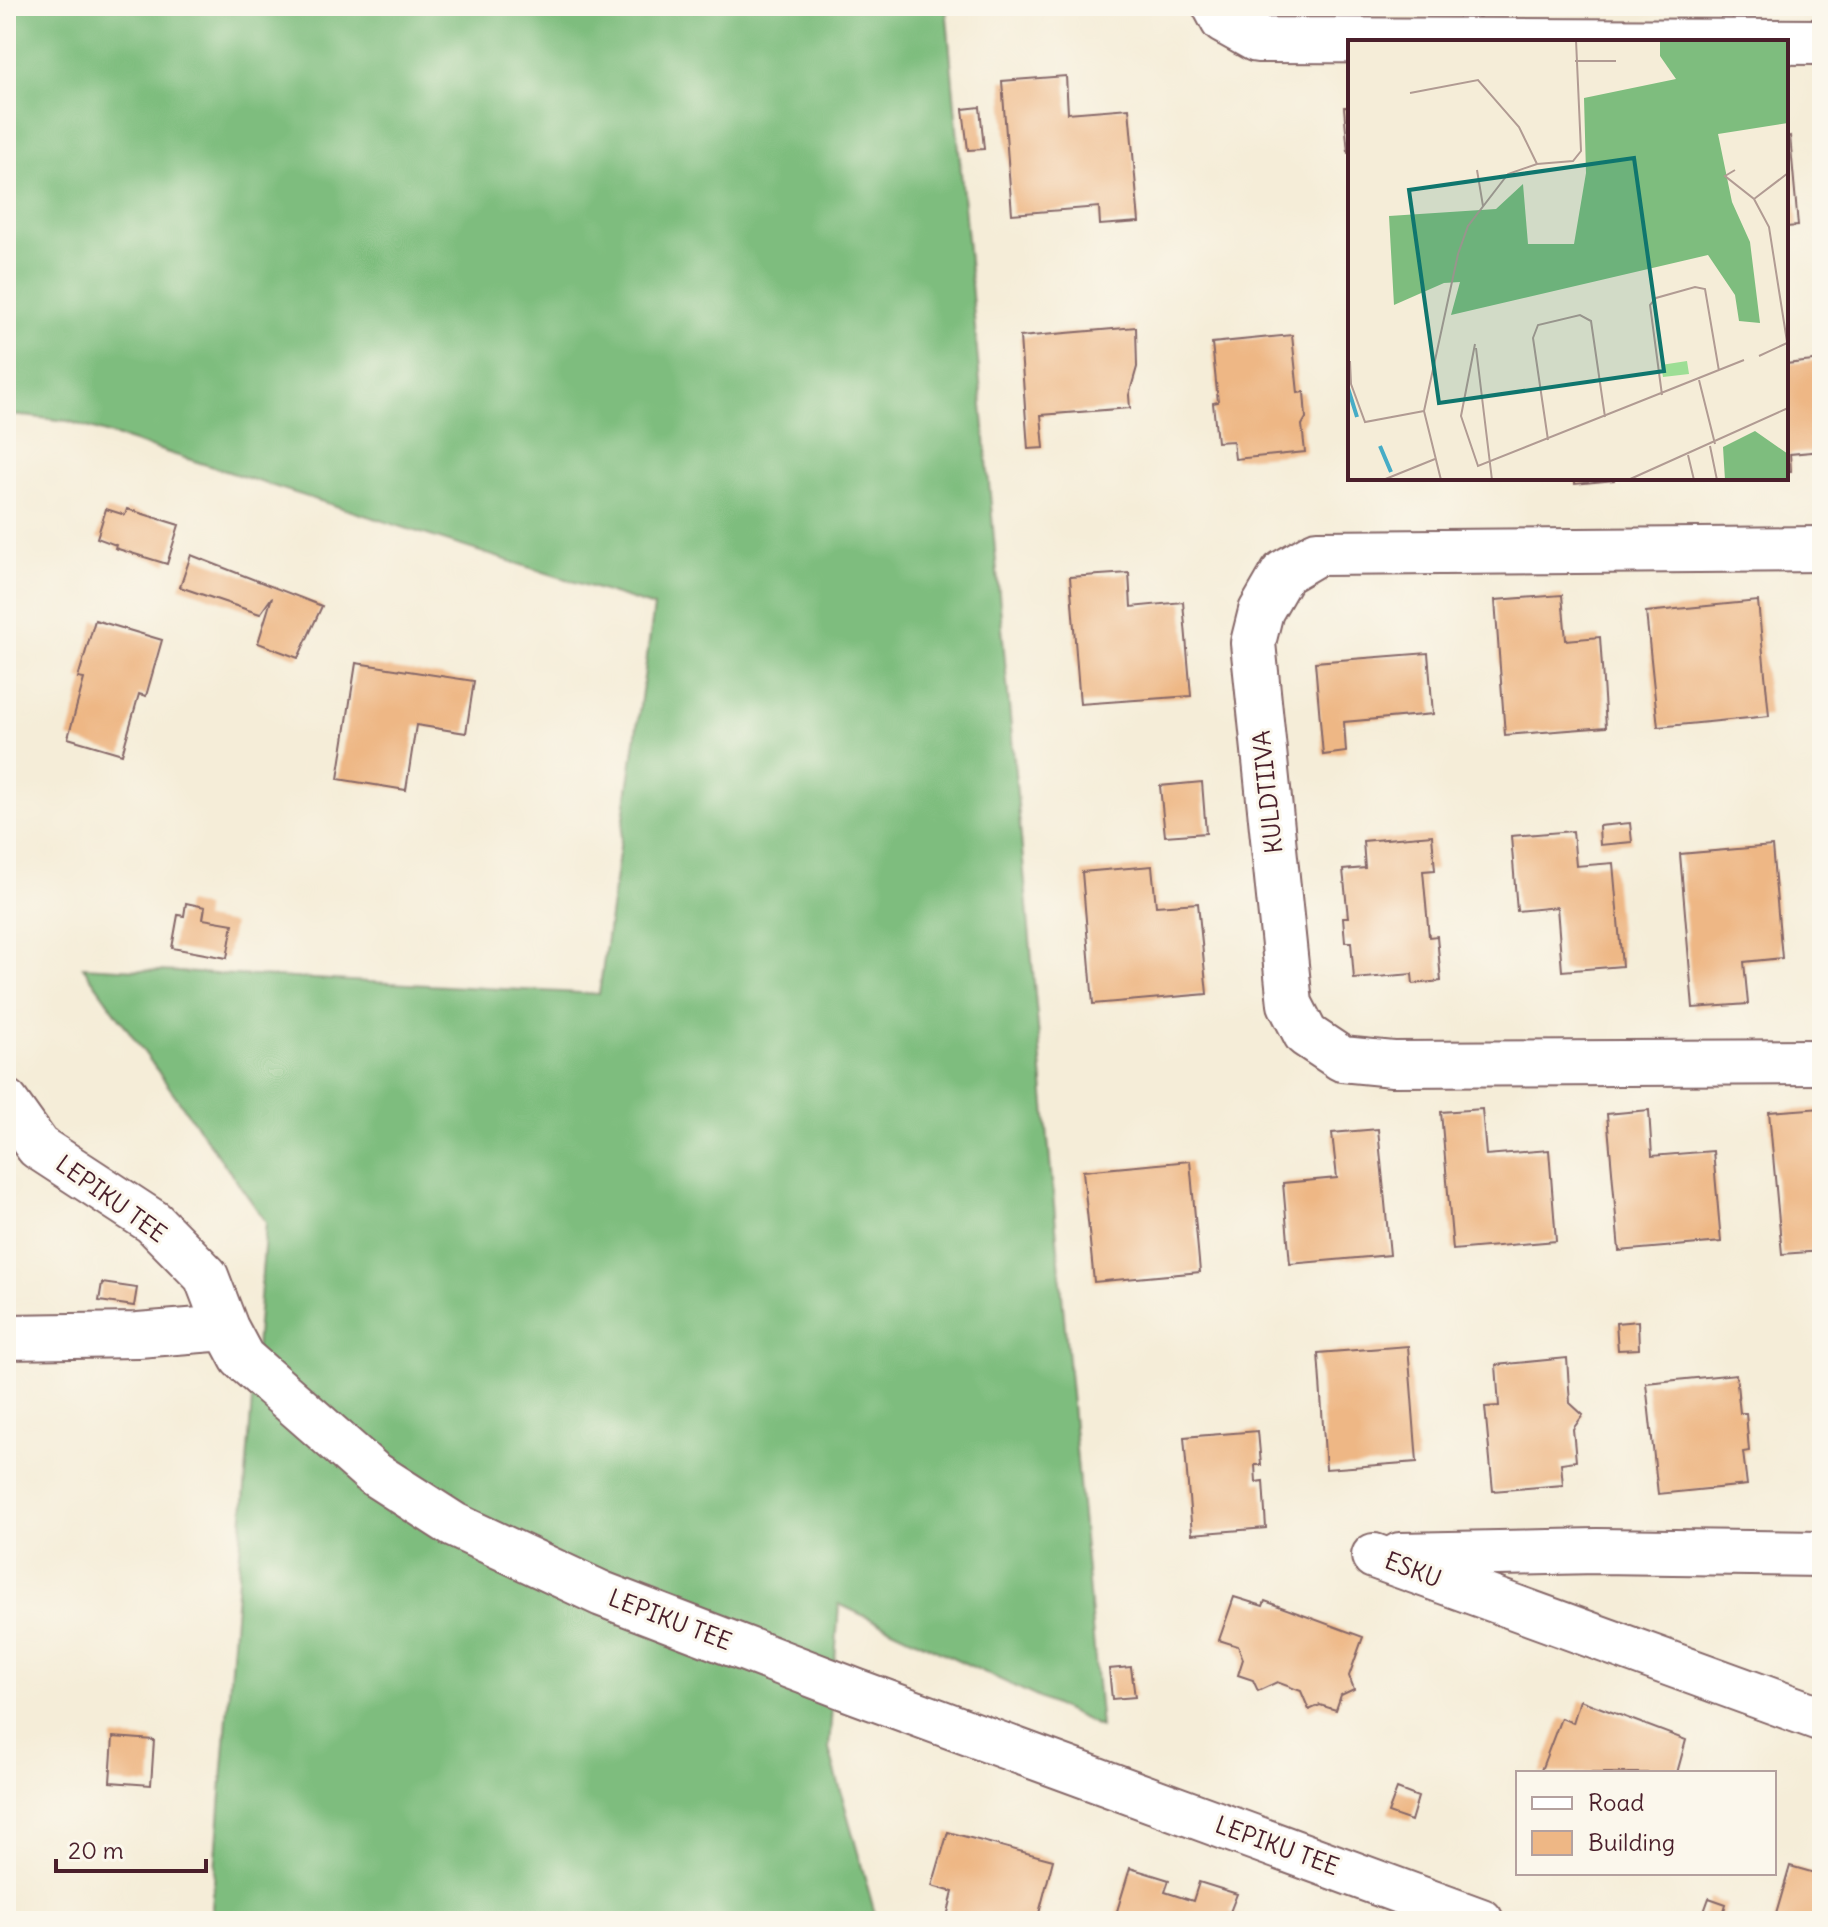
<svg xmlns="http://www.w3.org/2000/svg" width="1828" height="1927" font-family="Delius,sans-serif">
	<rect width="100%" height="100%" fill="#fbf7ec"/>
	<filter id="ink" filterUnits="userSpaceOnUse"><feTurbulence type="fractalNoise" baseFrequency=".0125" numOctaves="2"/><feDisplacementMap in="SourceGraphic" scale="16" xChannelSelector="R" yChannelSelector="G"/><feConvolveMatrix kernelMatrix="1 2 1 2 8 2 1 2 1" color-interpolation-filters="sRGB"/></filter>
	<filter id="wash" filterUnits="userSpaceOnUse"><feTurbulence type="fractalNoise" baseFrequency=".006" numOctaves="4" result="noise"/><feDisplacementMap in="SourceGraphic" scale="32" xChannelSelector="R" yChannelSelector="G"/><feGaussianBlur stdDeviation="1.8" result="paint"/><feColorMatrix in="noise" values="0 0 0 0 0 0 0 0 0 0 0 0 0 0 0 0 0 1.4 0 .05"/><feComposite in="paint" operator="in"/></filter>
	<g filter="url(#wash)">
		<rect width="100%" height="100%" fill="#f5edd8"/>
		<!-- forest -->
		<path fill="#7ebd7e" stroke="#646e54" stroke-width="2" d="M 6,6 L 946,6 L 1101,1727 L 839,1604 L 829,1749 L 877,1921 L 211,1921 L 266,1222 L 83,967 L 599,994 L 654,607 L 68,421 L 6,414 Z"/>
		<g id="blocks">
			<!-- building -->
			<path fill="#eeb785" d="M 1066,76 L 1068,113 L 1129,108 L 1139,222 L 1100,225 L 1099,207 L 1012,214 L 1002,81 Z
				M 980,107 L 984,149 L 968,150 L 963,109 Z
				M 1344,107 L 1350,107 L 1350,153 L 1348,153 Z
				M 1790,136 L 1798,226 L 1786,227 L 1786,137 Z
				M 1136,327 L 1137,367 L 1129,395 L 1130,408 L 1041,415 L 1044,448 L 1028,449 L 1020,337 Z
				M 1292,335 L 1298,393 L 1304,392 L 1306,418 L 1302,425 L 1305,452 L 1235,459 L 1233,441 L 1217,442 L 1213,403 L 1218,402 L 1212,343 Z
				M 1822,360 L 1822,451 L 1790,454 L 1791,471 L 1786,471 L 1786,364 Z
				M 1575,478 L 1614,478 L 1614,480 L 1575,484 Z
				M 106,509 L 125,515 L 127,509 L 179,525 L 167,564 L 115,548 L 116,545 L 97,538 Z
				M 191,555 L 322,606 L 298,658 L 258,643 L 272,597 L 260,614 L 180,587 Z
				M 1129,573 L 1131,607 L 1183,602 L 1191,696 L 1080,704 L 1070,577 Z
				M 1562,595 L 1566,640 L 1600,637 L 1606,727 L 1505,735 L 1495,600 Z
				M 1758,601 L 1769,716 L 1658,727 L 1646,612 Z
				M 95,620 L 162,640 L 146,696 L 139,694 L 122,754 L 68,738 L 84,679 L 78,678 Z
				M 1428,653 L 1433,714 L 1344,722 L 1346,752 L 1323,755 L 1315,662 Z
				M 356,663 L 474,681 L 466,733 L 416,725 L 406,790 L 338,779 Z
				M 1202,782 L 1206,833 L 1165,836 L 1160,786 Z
				M 1630,823 L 1632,842 L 1600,845 L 1599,826 Z
				M 1573,831 L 1576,866 L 1613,863 L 1622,966 L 1562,971 L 1557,907 L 1517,911 L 1511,836 Z
				M 1432,835 L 1435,870 L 1423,871 L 1429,937 L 1437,936 L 1441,981 L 1413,984 L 1412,974 L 1354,979 L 1351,942 L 1345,942 L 1343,917 L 1348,917 L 1343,870 L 1365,868 L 1363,841 Z
				M 1772,846 L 1782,958 L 1744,962 L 1748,1004 L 1693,1008 L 1680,854 Z
				M 1152,866 L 1156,906 L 1198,903 L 1207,994 L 1093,1004 L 1082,872 Z
				M 186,903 L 205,907 L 203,919 L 233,924 L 227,958 L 172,948 L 178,915 L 184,916 Z
				M 1822,1108 L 1822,1251 L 1782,1254 L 1769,1112 Z
				M 1482,1109 L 1486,1155 L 1549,1150 L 1556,1241 L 1453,1250 L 1441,1112 Z
				M 1649,1110 L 1652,1156 L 1713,1151 L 1721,1242 L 1619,1251 L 1607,1114 Z
				M 1378,1129 L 1390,1255 L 1290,1264 L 1283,1183 L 1337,1178 L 1332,1133 Z
				M 1190,1161 L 1200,1272 L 1094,1282 L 1083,1171 Z
				M 102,1283 L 137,1288 L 134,1306 L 99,1301 Z
				M 1638,1321 L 1639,1349 L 1618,1350 L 1616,1323 Z
				M 1408,1346 L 1417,1462 L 1326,1469 L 1318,1353 Z
				M 1567,1358 L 1570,1403 L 1583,1415 L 1573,1429 L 1576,1461 L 1561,1463 L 1563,1485 L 1493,1491 L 1485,1407 L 1499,1406 L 1496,1365 Z
				M 1736,1374 L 1740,1413 L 1746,1413 L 1749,1451 L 1743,1452 L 1747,1485 L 1658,1494 L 1646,1383 Z
				M 1816,1391 L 1822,1391 L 1822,1438 L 1820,1438 Z
				M 1258,1431 L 1261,1465 L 1255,1465 L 1256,1482 L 1263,1481 L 1266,1528 L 1192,1534 L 1184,1437 Z
				M 1234,1597 L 1263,1606 L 1265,1601 L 1363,1637 L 1349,1676 L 1354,1689 L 1341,1695 L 1336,1710 L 1320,1705 L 1309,1710 L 1301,1691 L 1277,1682 L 1258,1691 L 1253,1680 L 1238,1675 L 1243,1659 L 1238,1646 L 1219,1640 Z
				M 1131,1667 L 1135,1697 L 1112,1699 L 1109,1669 Z
				M 1580,1700 L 1686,1740 L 1677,1773 L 1540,1773 L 1561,1718 L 1573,1723 Z
				M 113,1737 L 154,1740 L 151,1785 L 110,1782 Z
				M 1397,1789 L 1418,1797 L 1411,1821 L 1388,1813 Z
				M 948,1832 L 1053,1860 L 1037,1921 L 946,1921 L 953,1892 L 932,1886 Z
				M 1790,1866 L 1822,1875 L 1822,1902 L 1816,1921 L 1774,1921 Z
				M 1130,1868 L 1169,1880 L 1165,1892 L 1193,1901 L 1199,1882 L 1237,1894 L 1230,1912 L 1255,1921 L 1114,1921 Z
				M 1709,1898 L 1726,1904 L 1721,1921 L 1701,1920 Z"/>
		</g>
	</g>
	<g filter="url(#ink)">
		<use href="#blocks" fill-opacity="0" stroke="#866768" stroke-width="2"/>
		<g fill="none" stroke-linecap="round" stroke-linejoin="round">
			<defs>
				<path id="minor" d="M 1215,6 L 1223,21 L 1257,40 L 1822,42
					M 1822,549 L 1317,553 L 1283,573 L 1261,611 L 1253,643 L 1290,1004 L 1306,1035 L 1342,1059 L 1393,1064 L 1822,1062
					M 6,1102 L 38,1147 L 153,1222 L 206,1276 L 226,1328 L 242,1358 L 373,1473 L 454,1525 L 602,1594 L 855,1691 L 1481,1921
					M 6,1337 L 138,1335 L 226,1328
					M 1400,1555 L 1597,1551 L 1822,1554
					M 1374,1556 L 1822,1719"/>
			</defs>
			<!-- minor casing -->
			<use href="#minor" stroke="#866768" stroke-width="48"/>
			<!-- minor -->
			<use href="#minor" stroke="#fff" stroke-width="44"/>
		</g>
	</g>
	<g text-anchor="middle" stroke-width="6" stroke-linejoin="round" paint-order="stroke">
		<!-- street labels -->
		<g font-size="24" fill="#4a1f2b" stroke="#fbf7ec">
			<text transform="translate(1268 792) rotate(-96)" y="8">KULDTIIVA</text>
			<text transform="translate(111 1199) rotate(36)" y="8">LEPIKU TEE</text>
			<text transform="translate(1413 1570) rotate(21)" y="8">ESKU</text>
			<text transform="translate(670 1620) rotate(21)" y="8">LEPIKU TEE</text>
			<text transform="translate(1277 1846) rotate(20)" y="8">LEPIKU TEE</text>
		</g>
	</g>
	<!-- overview -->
	<g transform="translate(1348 40)">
		<rect width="440" height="440" fill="#f5edd8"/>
		<path d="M 339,321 L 341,334 L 315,337 L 313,325 Z" fill="#9dde95"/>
		<path d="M 312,0 L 440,0 L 440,83 L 370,94 L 384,162 L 402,202 L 412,283 L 391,281 L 387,255 L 360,215 L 103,275 L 112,242 L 96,243 L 46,265 L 41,176 L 148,169 L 175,144 L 180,204 L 226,204 L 238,133 L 236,58 L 328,39 L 312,16 ZM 407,391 L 440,414 L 440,440 L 377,440 L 375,407 Z" fill="#7ebd7e"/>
		<path fill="none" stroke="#46acc6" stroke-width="4" d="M 0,348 L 9,377M 32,406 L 43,432"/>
		<path fill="none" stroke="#b19b93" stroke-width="2" d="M 227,21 L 268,21M 62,53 L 130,40 L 171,87 L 189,124M 129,130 L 135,166M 387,130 L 377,136 L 406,159 L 421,187 L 440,308M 406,159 L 440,133M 127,304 L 113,376 L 130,426 L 396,320M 128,308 L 144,440M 411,316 L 439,303M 2,321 L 3,344 L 17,382 L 76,371M 351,340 L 367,404M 314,355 L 302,265 L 308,258 L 347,247 L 357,249 L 371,331M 200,400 L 185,298 L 190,285 L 232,275 L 243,281 L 257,377M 362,406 L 369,440M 340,415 L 346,440M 35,440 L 87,419M 93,440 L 76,371 L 110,214 L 120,186 L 160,134 L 189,124 L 225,121 L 233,111 L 228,0M 280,440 L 440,368"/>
		<path fill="#0f766e" fill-opacity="0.15" stroke="#0f766e" stroke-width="4" d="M 286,118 L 316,331 L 91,363 L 61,150 Z"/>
		<rect width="440" height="440" fill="none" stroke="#4a1f2b" stroke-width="4"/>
	</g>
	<!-- margin -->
	<rect width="1828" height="1927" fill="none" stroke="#fbf7ec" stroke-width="32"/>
	<!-- legend -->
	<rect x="1516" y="1771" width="260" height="104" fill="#fbf7ec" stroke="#b4a19f" stroke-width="2"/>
	<rect x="1532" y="1797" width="40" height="12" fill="#ffffff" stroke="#b4a19f" stroke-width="2"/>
	<text x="1588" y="1811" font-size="24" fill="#4a1f2b">Road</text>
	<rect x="1532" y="1831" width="40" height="24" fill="#eeb785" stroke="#b4a19f" stroke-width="2"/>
	<text x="1588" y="1851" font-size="24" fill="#4a1f2b">Building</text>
	<!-- scale -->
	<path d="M56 1859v12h150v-12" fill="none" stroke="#4a1f2b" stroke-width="4"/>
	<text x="68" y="1859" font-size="24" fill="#4a1f2b" stroke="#fbf7ec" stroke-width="6" paint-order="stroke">20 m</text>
</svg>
